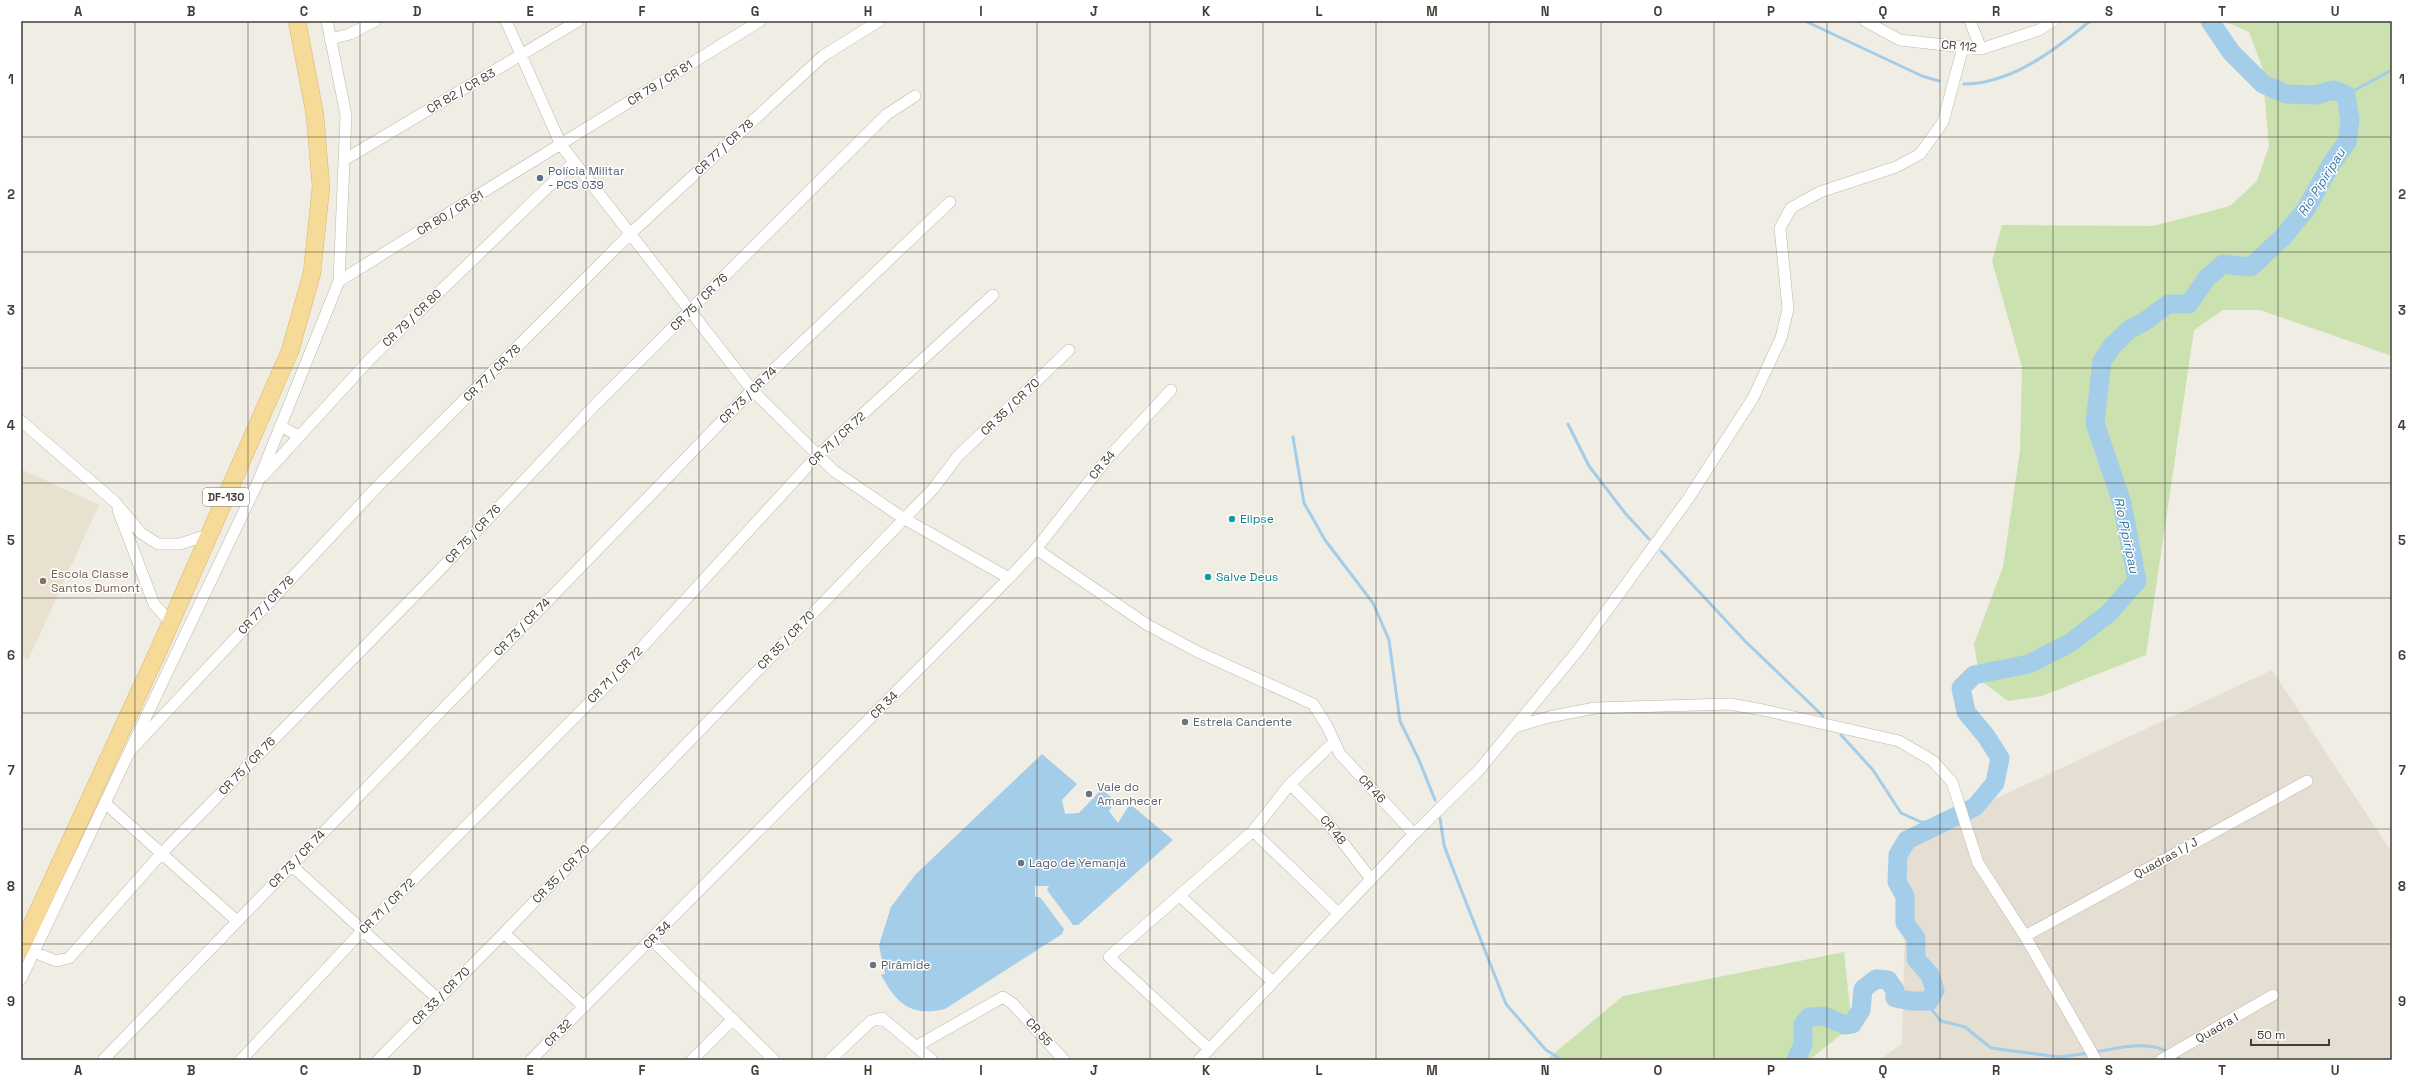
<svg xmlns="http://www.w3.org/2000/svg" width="2413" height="1081" font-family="'Space Grotesk',sans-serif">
	<rect width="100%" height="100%" fill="#f0ede4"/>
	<!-- residential -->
	<path fill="#e4ded3" d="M 2272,670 L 2392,853 L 2392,1060 L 1879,1060 L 1902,1044 L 1907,840 Z"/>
	<!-- education -->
	<path fill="#e8e1cf" d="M 21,469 L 99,505 L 28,660 L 21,657 Z"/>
	<!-- green -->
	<path fill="#cbe2b0" d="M 2224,21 L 2392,21 L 2392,356 L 2260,310 L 2223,310 L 2194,330 L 2146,655 L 2042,696 L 2008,701 L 1980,680 L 1974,644 L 2003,567 L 2020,450 L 2022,367 L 1992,261 L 2002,225 L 2153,226 L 2230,206 L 2257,181 L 2269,146 L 2262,67 L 2249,32 Z
		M 1844,952 L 1852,1026 L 1809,1060 L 1546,1060 L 1623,996 Z"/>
	<!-- water -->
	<path fill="#a4cde9" d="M 1042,754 L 1077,784 L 1062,800 L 1065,814 L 1079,813 L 1102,789 L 1115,801 L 1109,811 L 1118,823 L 1130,804 L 1173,840 L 1078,925 L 1073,925 L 1047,890 L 1049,886 L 1035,886 L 1035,897 L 1040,897 L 1064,929 L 1062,934 L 945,1009 C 911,1017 897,1004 881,975 L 885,974 L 879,945 L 891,907 L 915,875 Z"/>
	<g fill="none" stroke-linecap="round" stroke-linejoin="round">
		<!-- stream -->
		<path stroke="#a4cde9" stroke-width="3" d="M 1805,21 L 1922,76 L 1939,81
			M 1964,84 C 2011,84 2055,50 2090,21
			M 2346,95 L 2392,70
			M 1568,424 L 1589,466 L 1625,513 L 1649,539
			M 1293,437 L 1304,503 L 1325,540 L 1373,603 L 1389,640 L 1400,721 L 1419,760 L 1435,800
			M 1661,551 L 1745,641 L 1823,716
			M 1841,735 L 1873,770 L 1901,813 L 1921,822 L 1943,823
			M 1440,818 L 1444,845 L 1451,864 L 1506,1004 L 1546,1050 L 1562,1060
			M 1929,1001 L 1931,1009 L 1941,1021 L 1965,1027 L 1991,1048 L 2059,1057 L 2090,1053
			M 2095,1052 C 2117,1048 2149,1040 2168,1052
			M 2175,1056 L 2182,1060"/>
		<!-- river -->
		<path stroke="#a4cde9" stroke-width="19" d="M 1796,1060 L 1803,1044 L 1803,1025 L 1809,1017 L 1824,1016 L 1845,1025 L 1852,1024 L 1861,1010 L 1863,989 L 1876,979 L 1888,980 L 1895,990 L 1895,998 L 1911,1001 L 1929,1001 L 1935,990 L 1930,975 L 1916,959 L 1916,938 L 1905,923 L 1905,896 L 1897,882 L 1898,855 L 1907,840 L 1975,807 L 1995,783 L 2000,758 L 1986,736 L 1966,712 L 1961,688 L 1974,675 L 2029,664 L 2070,643 L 2109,613 L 2137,581 L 2122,503 L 2095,423 L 2102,361 L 2113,345 L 2130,329 L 2144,322 L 2168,304 L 2189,304 L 2206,279 L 2223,264 L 2251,267 L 2284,236 L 2306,209 L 2332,163 L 2347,142 L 2350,121 L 2346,95 L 2334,90 L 2316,95 L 2286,94 L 2263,84 L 2231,52 L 2210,21"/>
		<defs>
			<path id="minor" d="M 506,21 L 561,145 L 752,390 L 834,471 L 903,518 L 1009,578
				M 1865,21 L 1900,40 L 1981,49 L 2039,30 L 2053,21
				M 1970,21 L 1981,49
				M 330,39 L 350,34 L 375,21
				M 344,160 L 578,21
				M 339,281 L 760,21
				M 21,421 L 115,502 L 141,533 L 158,544 L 180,544 L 210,534
				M 280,426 L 299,436
				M 263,476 L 371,358 L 574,162
				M 118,510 L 154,604 L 171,623
				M 1036,549 L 1146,624 L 1198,652 L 1313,704 L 1327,726 L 1340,754 L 1414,834
				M 1515,727 L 1549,717 L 1595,708 L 1730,704 L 1763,710 L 1899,741 L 1933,761 L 1952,782 L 1978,863 L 2025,936 L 2096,1060
				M 129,752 L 377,487 L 630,234 L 823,56 L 879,21
				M 1290,784 L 1324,818 L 1371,879
				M 105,803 L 237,921
				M 1253,831 L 1338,913
				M 291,865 L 438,999
				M 1180,896 L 1273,982
				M 504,933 L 584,1007
				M 2025,936 L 2307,781
				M 652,940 L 774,1060
				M 34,952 L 56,961 L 69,958 L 160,855 L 435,575 L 596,404 L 886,115 L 915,96
				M 21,979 L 258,482 L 339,281 L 346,115 L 327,21
				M 917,1046 L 1003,997 L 1013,1004 L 1064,1060
				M 1209,1049 L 1109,957 L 1253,831 L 1290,784 L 1333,743
				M 103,1060 L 752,390 L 950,202
				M 241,1060 L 363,930 L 611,681 L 817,456 L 993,295
				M 378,1060 L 504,933 L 933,489 L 958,456 L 1069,350
				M 531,1060 L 1009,578 L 1036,549 L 1106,460 L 1171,390
				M 692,1060 L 733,1019
				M 830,1060 L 871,1021 L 882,1018 L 932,1060
				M 1199,1060 L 1414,834 L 1479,770 L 1579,649 L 1688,499 L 1753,398 L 1781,338 L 1788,309 L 1780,228 L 1791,208 L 1820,192 L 1896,167 L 1920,154 L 1943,122 L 1963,47
				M 2161,1060 L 2273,995"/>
			<path id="primary" d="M 21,948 L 160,647 L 290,351 L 312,273 L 321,187 L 315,115 L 297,21"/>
		</defs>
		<!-- minor casing -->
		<use href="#minor" stroke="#beb7ab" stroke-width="12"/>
		<!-- primary casing -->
		<use href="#primary" stroke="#d8b76a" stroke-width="18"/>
		<!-- minor -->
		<use href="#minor" stroke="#fff" stroke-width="11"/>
		<!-- primary -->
		<use href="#primary" stroke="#f5da98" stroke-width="17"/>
	</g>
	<!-- grid -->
	<path fill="none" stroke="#423d35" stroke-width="1" stroke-opacity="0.55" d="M 135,21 L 135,1060M 248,21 L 248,1060M 360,21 L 360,1060M 473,21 L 473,1060M 586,21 L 586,1060M 699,21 L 699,1060M 812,21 L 812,1060M 924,21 L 924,1060M 1037,21 L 1037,1060M 1150,21 L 1150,1060M 1263,21 L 1263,1060M 1376,21 L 1376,1060M 1489,21 L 1489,1060M 1601,21 L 1601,1060M 1714,21 L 1714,1060M 1827,21 L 1827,1060M 1940,21 L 1940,1060M 2053,21 L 2053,1060M 2165,21 L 2165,1060M 2278,21 L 2278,1060M 21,137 L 2392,137M 21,252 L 2392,252M 21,368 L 2392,368M 21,483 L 2392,483M 21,598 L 2392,598M 21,713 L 2392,713M 21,829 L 2392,829M 21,944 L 2392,944"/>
	<!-- markers -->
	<circle fill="#5c6f8a" stroke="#fff" stroke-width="1.5" cx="540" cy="178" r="4"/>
	<g fill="#0f9aa8" stroke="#fff" stroke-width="1.5">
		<circle cx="1232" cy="519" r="4"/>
		<circle cx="1208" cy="577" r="4"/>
	</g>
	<circle fill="#8d6e63" stroke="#fff" stroke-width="1.5" cx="43" cy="581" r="4"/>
	<g fill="#6b7280" stroke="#fff" stroke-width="1.5">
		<circle cx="1185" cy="722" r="4"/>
		<circle cx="1089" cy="794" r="4"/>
		<circle cx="1021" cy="863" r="4"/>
		<circle cx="873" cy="965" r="4"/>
	</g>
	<g text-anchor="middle" stroke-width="3" stroke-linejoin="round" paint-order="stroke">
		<!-- shield labels -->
		<rect fill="#fff" stroke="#7b7772" stroke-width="1" x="203" y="488" width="46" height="18" rx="3"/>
		<g font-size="11" font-weight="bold" fill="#423d35">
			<text x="226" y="501">DF-130</text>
		</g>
		<!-- street labels -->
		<g font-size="12" fill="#423d35" stroke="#fff">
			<text transform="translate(1959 46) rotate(5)" y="4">CR 112</text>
			<text transform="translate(660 83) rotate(-32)" y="4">CR 79 / CR 81</text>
			<text transform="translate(461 91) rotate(-30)" y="4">CR 82 / CR 83</text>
			<text transform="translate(724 147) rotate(-43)" y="4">CR 77 / CR 78</text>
			<text transform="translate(450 213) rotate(-31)" y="4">CR 80 / CR 81</text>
			<text transform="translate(699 302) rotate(-45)" y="4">CR 75 / CR 76</text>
			<text transform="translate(412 318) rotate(-44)" y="4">CR 79 / CR 80</text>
			<text transform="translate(492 373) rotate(-45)" y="4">CR 77 / CR 78</text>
			<text transform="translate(748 395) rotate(-45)" y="4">CR 73 / CR 74</text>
			<text transform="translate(1010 407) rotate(-44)" y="4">CR 35 / CR 70</text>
			<text transform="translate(837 439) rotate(-43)" y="4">CR 71 / CR 72</text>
			<text transform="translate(1102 465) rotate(-50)" y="4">CR 34</text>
			<text transform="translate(473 534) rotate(-47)" y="4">CR 75 / CR 76</text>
			<text transform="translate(266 605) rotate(-47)" y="4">CR 77 / CR 78</text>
			<text transform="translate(522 627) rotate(-46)" y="4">CR 73 / CR 74</text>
			<text transform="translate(786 640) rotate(-46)" y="4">CR 35 / CR 70</text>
			<text transform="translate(615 675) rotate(-46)" y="4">CR 71 / CR 72</text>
			<text transform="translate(884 705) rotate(-45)" y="4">CR 34</text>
			<text transform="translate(247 766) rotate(-46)" y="4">CR 75 / CR 76</text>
			<text transform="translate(1372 789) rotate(47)" y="4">CR 46</text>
			<text transform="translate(1333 830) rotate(51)" y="4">CR 48</text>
			<text transform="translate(2166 858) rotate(-29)" y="4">Quadras I / J</text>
			<text transform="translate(297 859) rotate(-46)" y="4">CR 73 / CR 74</text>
			<text transform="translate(561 874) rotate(-46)" y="4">CR 35 / CR 70</text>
			<text transform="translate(387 906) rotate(-45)" y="4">CR 71 / CR 72</text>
			<text transform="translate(657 935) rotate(-45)" y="4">CR 34</text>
			<text transform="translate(441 996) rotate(-45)" y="4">CR 33 / CR 70</text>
			<text transform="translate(2217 1028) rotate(-30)" y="4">Quadra I</text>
			<text transform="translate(1039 1032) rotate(48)" y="4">CR 55</text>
			<text transform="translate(558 1033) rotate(-45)" y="4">CR 32</text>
		</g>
		<!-- service labels -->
		<g font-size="12" fill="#4e5e75" stroke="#fff" text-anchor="start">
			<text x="548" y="175">Polícia Militar<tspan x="548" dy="14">- PCS 039</tspan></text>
		</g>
		<!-- culture labels -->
		<g font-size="12" fill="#0d838f" stroke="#fff" text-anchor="start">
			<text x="1240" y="523">Elipse</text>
			<text x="1216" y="581">Salve Deus</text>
		</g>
		<!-- education labels -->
		<g font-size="12" fill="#785e54" stroke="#fff" text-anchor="start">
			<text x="51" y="578">Escola Classe<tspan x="51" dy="14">Santos Dumont</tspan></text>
		</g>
		<!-- worship labels -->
		<g font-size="12" fill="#5b616d" stroke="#fff" text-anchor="start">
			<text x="1193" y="726">Estrela Candente</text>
			<text x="1097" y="791">Vale do<tspan x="1097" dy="14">Amanhecer</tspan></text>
			<text x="1029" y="867">Lago de Yemanjá</text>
			<text x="881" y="969">Pirâmide</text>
		</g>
		<!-- water labels -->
		<g font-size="13" font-style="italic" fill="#3877a3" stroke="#fff">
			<text transform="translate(2321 182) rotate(-58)" y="5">Rio Pipiripau</text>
			<text transform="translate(2127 535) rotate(78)" y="5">Rio Pipiripau</text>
		</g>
	</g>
	<!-- border -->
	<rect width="2413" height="1081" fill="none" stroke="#ffffff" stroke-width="44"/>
	<!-- scale -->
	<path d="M2251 1039v6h78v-6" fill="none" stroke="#423d35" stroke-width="2"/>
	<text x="2257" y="1039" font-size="12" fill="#423d35" stroke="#ffffff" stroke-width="3" paint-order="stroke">50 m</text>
	<rect x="22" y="22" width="2369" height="1037" fill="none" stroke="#423d35" stroke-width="1.5"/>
	<g font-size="13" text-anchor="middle" font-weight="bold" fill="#423d35">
		<text x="78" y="16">A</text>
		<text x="191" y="16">B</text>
		<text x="304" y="16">C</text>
		<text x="417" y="16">D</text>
		<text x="530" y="16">E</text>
		<text x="642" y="16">F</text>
		<text x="755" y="16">G</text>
		<text x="868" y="16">H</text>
		<text x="981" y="16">I</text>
		<text x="1094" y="16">J</text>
		<text x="1206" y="16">K</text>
		<text x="1319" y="16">L</text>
		<text x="1432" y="16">M</text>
		<text x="1545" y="16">N</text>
		<text x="1658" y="16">O</text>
		<text x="1771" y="16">P</text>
		<text x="1883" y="16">Q</text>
		<text x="1996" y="16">R</text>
		<text x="2109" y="16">S</text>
		<text x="2222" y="16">T</text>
		<text x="2335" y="16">U</text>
		<text x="11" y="84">1</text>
		<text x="2402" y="84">1</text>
		<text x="11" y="199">2</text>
		<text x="2402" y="199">2</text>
		<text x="11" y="315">3</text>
		<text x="2402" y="315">3</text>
		<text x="11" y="430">4</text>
		<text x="2402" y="430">4</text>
		<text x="11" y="545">5</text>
		<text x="2402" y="545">5</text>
		<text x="11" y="660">6</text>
		<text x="2402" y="660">6</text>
		<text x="11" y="775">7</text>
		<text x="2402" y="775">7</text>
		<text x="11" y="891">8</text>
		<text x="2402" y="891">8</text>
		<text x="11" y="1006">9</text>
		<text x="2402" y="1006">9</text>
		<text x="78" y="1075">A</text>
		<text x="191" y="1075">B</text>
		<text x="304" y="1075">C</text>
		<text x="417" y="1075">D</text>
		<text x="530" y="1075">E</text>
		<text x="642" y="1075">F</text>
		<text x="755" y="1075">G</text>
		<text x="868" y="1075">H</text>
		<text x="981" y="1075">I</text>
		<text x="1094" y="1075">J</text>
		<text x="1206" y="1075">K</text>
		<text x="1319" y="1075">L</text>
		<text x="1432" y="1075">M</text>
		<text x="1545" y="1075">N</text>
		<text x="1658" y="1075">O</text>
		<text x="1771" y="1075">P</text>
		<text x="1883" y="1075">Q</text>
		<text x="1996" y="1075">R</text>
		<text x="2109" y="1075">S</text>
		<text x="2222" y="1075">T</text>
		<text x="2335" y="1075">U</text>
	</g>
</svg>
